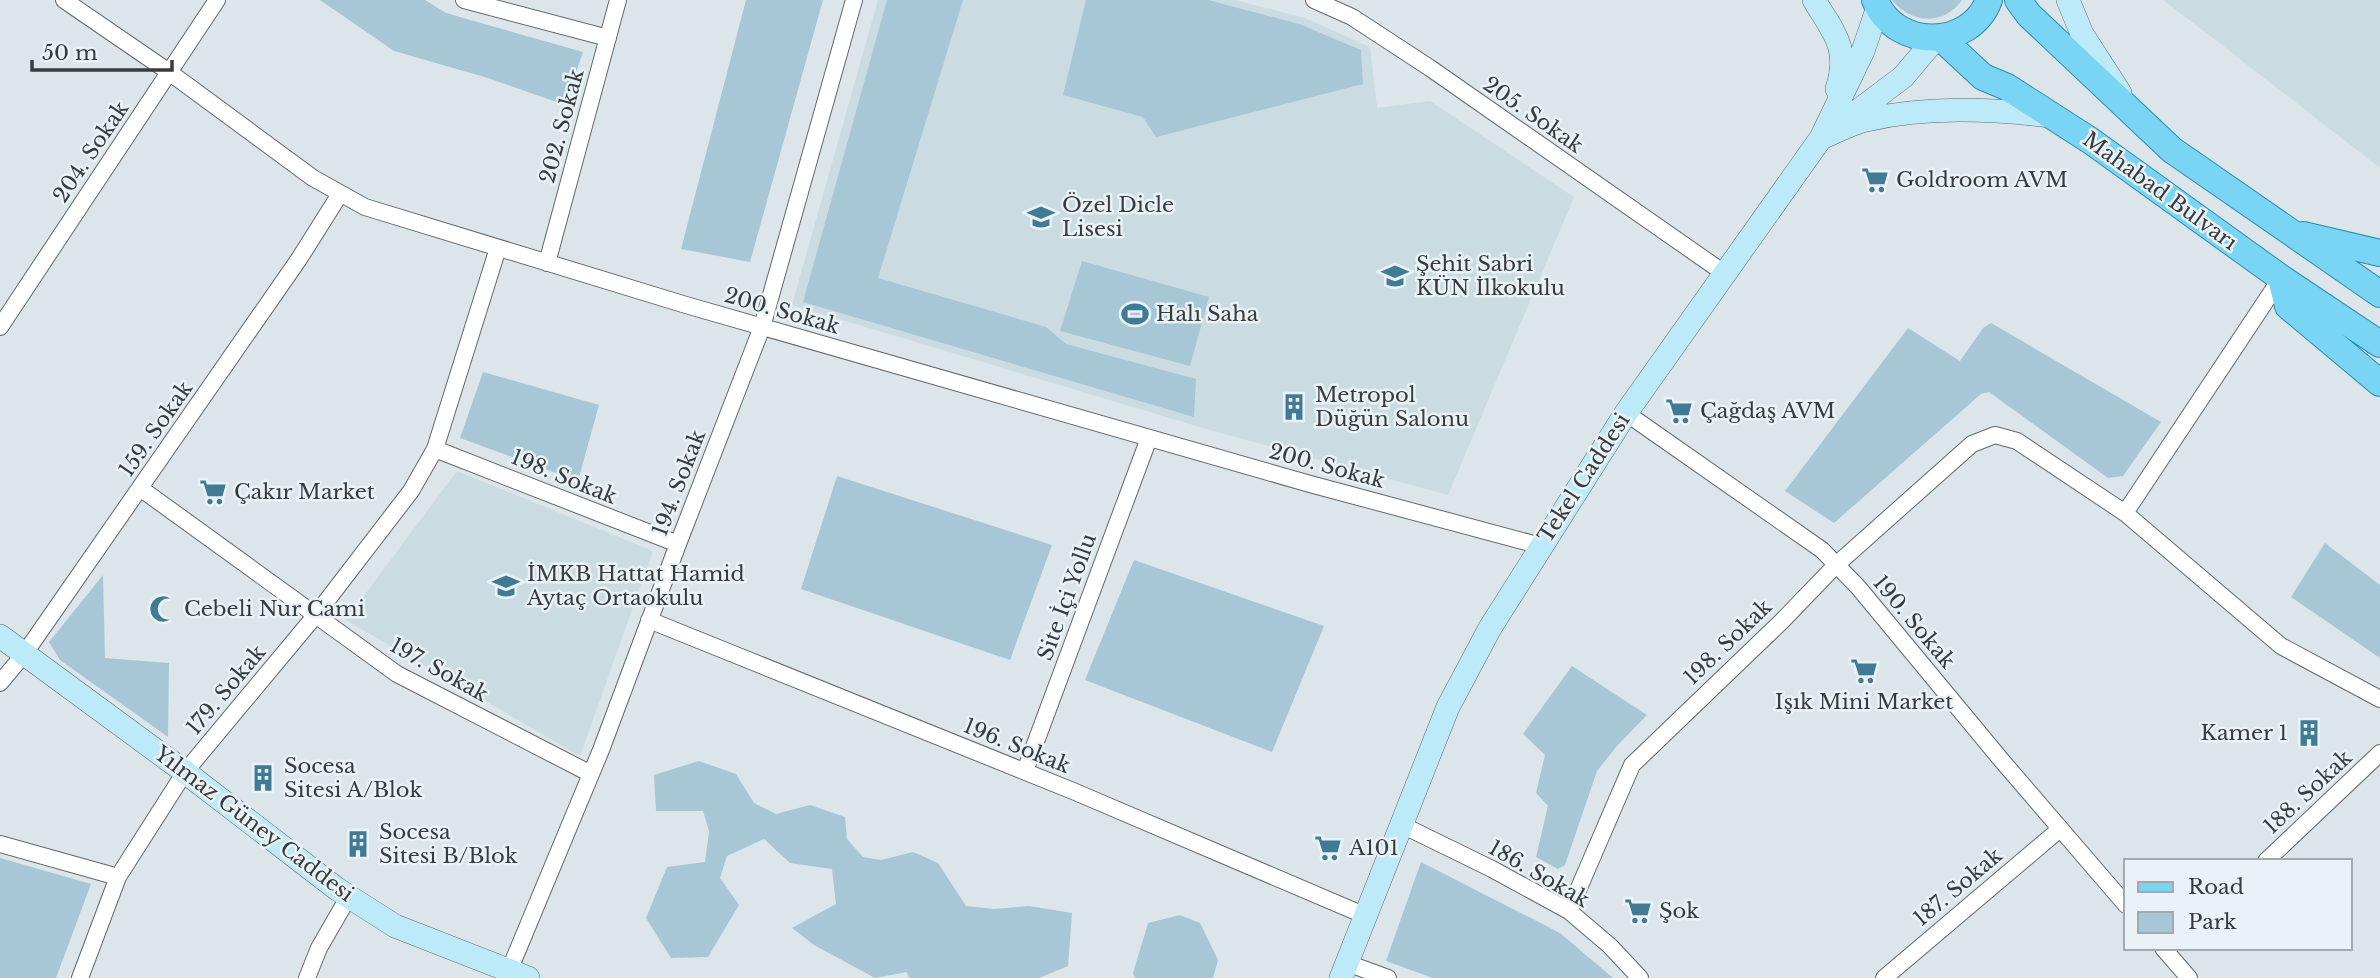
<svg xmlns="http://www.w3.org/2000/svg" width="2380" height="978" font-family="'Libre Baskerville',serif">
	<rect width="100%" height="100%" fill="#dce5e9"/>
	<!-- built -->
	<path fill="#cadbe2" d="M 878,0 L 1235,0 L 1305,18 L 1370,47 L 1377,108 L 1430,101 L 1574,197 L 1448,495 L 1210,430 L 792,305 Z
		M 2163,0 L 2380,0 L 2380,168 L 2222,45 Z
		M 457,471 L 653,551 L 580,756 L 346,620 Z"/>
	<!-- green -->
	<path fill="#a7c7d6" d="M 320,0 L 425,0 L 446,13 L 583,52 L 565,105 L 488,78 L 394,51 Z
		M 746,0 L 823,0 L 750,262 L 681,249 Z
		M 887,0 L 963,0 L 878,278 L 1046,327 L 1066,344 L 1196,379 L 1194,417 L 803,302 Z
		M 1086,0 L 1208,0 L 1299,24 L 1361,50 L 1363,84 L 1156,137 L 1143,117 L 1063,95 Z
		M 1892,0 L 1962,0 C 1944,26 1911,24 1892,0 Z
		M 1082,261 L 1209,297 L 1190,366 L 1060,331 Z
		M 1991,323 L 2161,422 L 2123,476 L 2108,478 L 1989,392 L 1981,394 L 1834,523 L 1785,491 L 1908,328 L 1960,361 L 1983,328 Z
		M 483,372 L 599,405 L 578,481 L 460,438 Z
		M 837,476 L 1052,545 L 1010,660 L 801,589 Z
		M 2325,543 L 2380,585 L 2380,658 L 2291,597 Z
		M 1134,560 L 1324,626 L 1272,752 L 1085,680 Z
		M 103,575 L 105,658 L 169,663 L 168,737 L 60,660 L 49,642 Z
		M 1572,666 L 1647,715 L 1617,746 L 1597,771 L 1565,865 L 1558,869 L 1536,857 L 1548,806 L 1536,793 L 1545,755 L 1523,734 Z
		M 699,761 L 736,774 L 754,803 L 776,814 L 810,805 L 845,817 L 847,839 L 863,857 L 881,860 L 913,852 L 938,863 L 966,906 L 994,909 L 1029,906 L 1072,913 L 1068,966 L 1039,978 L 909,978 L 907,972 L 875,978 L 814,945 L 792,928 L 836,904 L 832,869 L 790,863 L 764,839 L 727,856 L 720,878 L 739,905 L 708,957 L 671,958 L 646,918 L 667,867 L 705,862 L 709,831 L 703,811 L 656,811 L 654,775 Z
		M 0,858 L 91,884 L 56,978 L 0,978 Z
		M 1421,862 L 1560,933 L 1613,978 L 1433,978 L 1386,961 Z
		M 1180,915 L 1200,923 L 1218,960 L 1213,978 L 1135,978 L 1133,973 L 1148,923 Z"/>
	<g fill="none" stroke-linecap="round" stroke-linejoin="round">
		<defs>
			<path id="street" d="M 64,0 L 169,72 L 313,178 L 365,207 L 686,305 L 1310,484 L 1541,546
				M 464,0 L 608,38
				M 1314,0 L 1352,17 L 1430,68 L 1724,273
				M 547,263 L 618,0
				M 0,327 L 217,0
				M 1626,413 L 1822,550 L 1858,587 L 2003,762 L 2126,905
				M 435,449 L 678,544
				M 140,488 L 397,674 L 591,774
				M 2125,513 L 2281,278
				M 649,620 L 1073,791 L 1366,916
				M 0,683 L 25,653 L 299,259 L 340,194
				M 1025,771 L 1149,438
				M 1402,825 L 1492,869 L 1569,911 L 1610,946 L 1640,978
				M 0,844 L 118,877
				M 2266,861 L 2380,753
				M 1569,911 L 1632,765 L 1782,621 L 1836,565 L 1972,444 L 1995,435 L 2017,441 L 2125,513 L 2281,646 L 2380,699
				M 2163,948 L 2189,978
				M 1347,963 L 1388,978
				M 509,971 L 601,750 L 678,544 L 762,327 L 854,0
				M 80,978 L 118,877 L 185,772 L 315,616 L 411,491 L 435,449 L 498,248
				M 307,978 L 319,948 L 349,896
				M 1884,978 L 2060,829"/>
			<path id="secondary" d="M 1814,0 C 1834,33 1850,48 1837,89
				M 2068,0 L 2082,34 L 2120,93
				M 1843,122 L 1903,77 L 1936,38
				M 1821,138 C 1835,132 1851,124 1866,120 C 1927,106 1990,109 2051,116
				M 0,636 L 185,772 L 337,889 L 395,926 L 528,978
				M 1341,978 L 1448,707 L 1490,628 L 1626,413 L 1821,138 L 1863,51 L 1878,7"/>
			<path id="primary" d="M 1875,0 C 1895,50 1970,50 1989,0
				M 2018,0 L 2029,15 L 2172,150 L 2380,294
				M 1941,38 L 1983,77 L 2007,87 L 2091,141 L 2281,278 L 2380,344
				M 2303,235 L 2380,253
				M 2281,278 L 2288,306 L 2380,383"/>
		</defs>
		<!-- street casing -->
		<use href="#street" stroke="#61696c" stroke-width="18"/>
		<!-- secondary casing -->
		<use href="#secondary" stroke="#61696c" stroke-width="24"/>
		<!-- primary casing -->
		<use href="#primary" stroke="#2a8dae" stroke-width="28"/>
		<!-- street -->
		<use href="#street" stroke="#fff" stroke-width="16"/>
		<!-- secondary -->
		<use href="#secondary" stroke="#bdeaf9" stroke-width="23"/>
		<!-- primary -->
		<use href="#primary" stroke="#7ad4f3" stroke-width="26"/>
	</g>
	<!-- icons -->
	<defs>
		<symbol id="supermarket-bare" viewBox="-9 -9 18 18"><path d="M-6-5.5h2.5l.6 2H6L4.5 2H-2.5L-4.4-4H-6ZM-1.5 3.2a1.3 1.3 0 1 0 .1 0ZM3 3.2a1.3 1.3 0 1 0 .1 0Z" fill="#407a93" stroke="#e9f2f6" stroke-width="2.5" paint-order="stroke"/></symbol>
		<symbol id="school-bare" viewBox="-9 -9 18 18"><path d="M0-5L7-2L0 1L-7-2ZM-4 1L0 2.5L4 1V4Q0 6-4 4Z" fill="#407a93" stroke="#e9f2f6" stroke-width="2.5" paint-order="stroke"/></symbol>
		<symbol id="stadium-bare" viewBox="-9 -9 18 18"><path d="M0-5a6.5 5 0 1 0 0 10a6.5 5 0 1 0 0-10ZM-3.5-1.8h7v3.6h-7Z" fill="#407a93" stroke="#e9f2f6" stroke-width="2.5" paint-order="stroke"/></symbol>
		<symbol id="building-bare" viewBox="-9 -9 18 18"><path d="M-4-6H4V6H1V3H-1V6H-4ZM-2.5-4.3h1.7v1.8h-1.7ZM.8-4.3h1.7v1.8H.8ZM-2.5-1h1.7V.8h-1.7ZM.8-1h1.7V.8H.8Z" fill="#407a93" stroke="#e9f2f6" stroke-width="2.5" paint-order="stroke"/></symbol>
		<symbol id="mosque-bare" viewBox="-9 -9 18 18"><path d="M3.5-4.9A6 6 0 1 0 3.5 4.9A5 5 0 1 1 3.5-4.9Z" fill="#407a93" stroke="#e9f2f6" stroke-width="2.5" paint-order="stroke"/></symbol>
	</defs>
	<g fill-rule="evenodd">
		<use href="#supermarket-bare" x="1856" y="161" width="38" height="38"/>
		<use href="#school-bare" x="1022" y="198" width="38" height="38"/>
		<use href="#school-bare" x="1376" y="257" width="38" height="38"/>
		<use href="#stadium-bare" x="1116" y="295" width="38" height="38"/>
		<use href="#building-bare" x="1275" y="388" width="38" height="38"/>
		<use href="#supermarket-bare" x="1660" y="392" width="38" height="38"/>
		<use href="#supermarket-bare" x="194" y="473" width="38" height="38"/>
		<use href="#school-bare" x="487" y="567" width="38" height="38"/>
		<use href="#mosque-bare" x="144" y="590" width="38" height="38"/>
		<use href="#supermarket-bare" x="1845" y="652" width="38" height="38"/>
		<use href="#building-bare" x="2290" y="714" width="38" height="38"/>
		<use href="#building-bare" x="244" y="759" width="38" height="38"/>
		<use href="#building-bare" x="339" y="825" width="38" height="38"/>
		<use href="#supermarket-bare" x="1309" y="829" width="38" height="38"/>
		<use href="#supermarket-bare" x="1619" y="892" width="38" height="38"/>
	</g>
	<g text-anchor="middle" stroke-width="5" stroke-linejoin="round" paint-order="stroke">
		<!-- street labels -->
		<g font-size="21" fill="#393c3e" stroke="#e9f2f6">
			<text transform="translate(1533 115) rotate(35)" y="7">205. Sokak</text>
			<text transform="translate(562 126) rotate(-75)" y="7">202. Sokak</text>
			<text transform="translate(91 152) rotate(-56)" y="7">204. Sokak</text>
			<text transform="translate(2160 191) rotate(36)" y="7">Mahabad Bulvarı</text>
			<text transform="translate(782 311) rotate(16)" y="7">200. Sokak</text>
			<text transform="translate(156 429) rotate(-55)" y="7">159. Sokak</text>
			<text transform="translate(1327 466) rotate(15)" y="7">200. Sokak</text>
			<text transform="translate(564 477) rotate(22)" y="7">198. Sokak</text>
			<text transform="translate(1584 478) rotate(-57)" y="7">Tekel Caddesi</text>
			<text transform="translate(679 483) rotate(-69)" y="7">194. Sokak</text>
			<text transform="translate(1067 597) rotate(-70)" y="7">Site İçi Yollu</text>
			<text transform="translate(1914 622) rotate(50)" y="7">190. Sokak</text>
			<text transform="translate(1728 642) rotate(-44)" y="7">198. Sokak</text>
			<text transform="translate(439 670) rotate(29)" y="7">197. Sokak</text>
			<text transform="translate(226 690) rotate(-50)" y="7">179. Sokak</text>
			<text transform="translate(1017 746) rotate(22)" y="7">196. Sokak</text>
			<text transform="translate(2308 792) rotate(-43)" y="7">188. Sokak</text>
			<text transform="translate(254 824) rotate(37)" y="7">Yılmaz Güney Caddesi</text>
			<text transform="translate(1539 874) rotate(30)" y="7">186. Sokak</text>
			<text transform="translate(1958 887) rotate(-40)" y="7">187. Sokak</text>
		</g>
		<!-- poi labels -->
		<g font-size="21" fill="#393c3e" stroke="#e9f2f6" text-anchor="start">
			<text x="1896" y="187">Goldroom AVM</text>
			<text x="1062" y="212">Özel Dicle<tspan x="1062" dy="24">Lisesi</tspan></text>
			<text x="1416" y="271">Şehit Sabri<tspan x="1416" dy="24">KÜN İlkokulu</tspan></text>
			<text x="1156" y="321">Halı Saha</text>
			<text x="1315" y="402">Metropol<tspan x="1315" dy="24">Düğün Salonu</tspan></text>
			<text x="1700" y="418">Çağdaş AVM</text>
			<text x="234" y="499">Çakır Market</text>
			<text x="527" y="581">İMKB Hattat Hamid<tspan x="527" dy="24">Aytaç Ortaokulu</tspan></text>
			<text x="184" y="616">Cebeli Nur Cami</text>
			<text x="1864" y="709" text-anchor="middle">Işık Mini Market</text>
			<text x="2288" y="740" text-anchor="end">Kamer 1</text>
			<text x="284" y="773">Socesa<tspan x="284" dy="24">Sitesi A/Blok</tspan></text>
			<text x="379" y="839">Socesa<tspan x="379" dy="24">Sitesi B/Blok</tspan></text>
			<text x="1349" y="855">A101</text>
			<text x="1659" y="918">Şok</text>
		</g>
	</g>
	<!-- legend -->
	<rect x="2124" y="859" width="228" height="91" fill="#e9f2f6" stroke="#a3a9ac" stroke-width="2"/>
	<rect x="2138" y="882" width="35" height="10" fill="#7ad4f3" stroke="#a3a9ac" stroke-width="2"/>
	<text x="2188" y="894" font-size="21" fill="#393c3e">Road</text>
	<rect x="2138" y="912" width="35" height="21" fill="#a7c7d6" stroke="#a3a9ac" stroke-width="2"/>
	<text x="2188" y="929" font-size="21" fill="#393c3e">Park</text>
	<!-- scale -->
	<path d="M32 60v10h140v-10" fill="none" stroke="#393c3e" stroke-width="3.5"/>
	<text x="42" y="60" font-size="21" fill="#393c3e" stroke="#e9f2f6" stroke-width="5" paint-order="stroke">50 m</text>
</svg>
